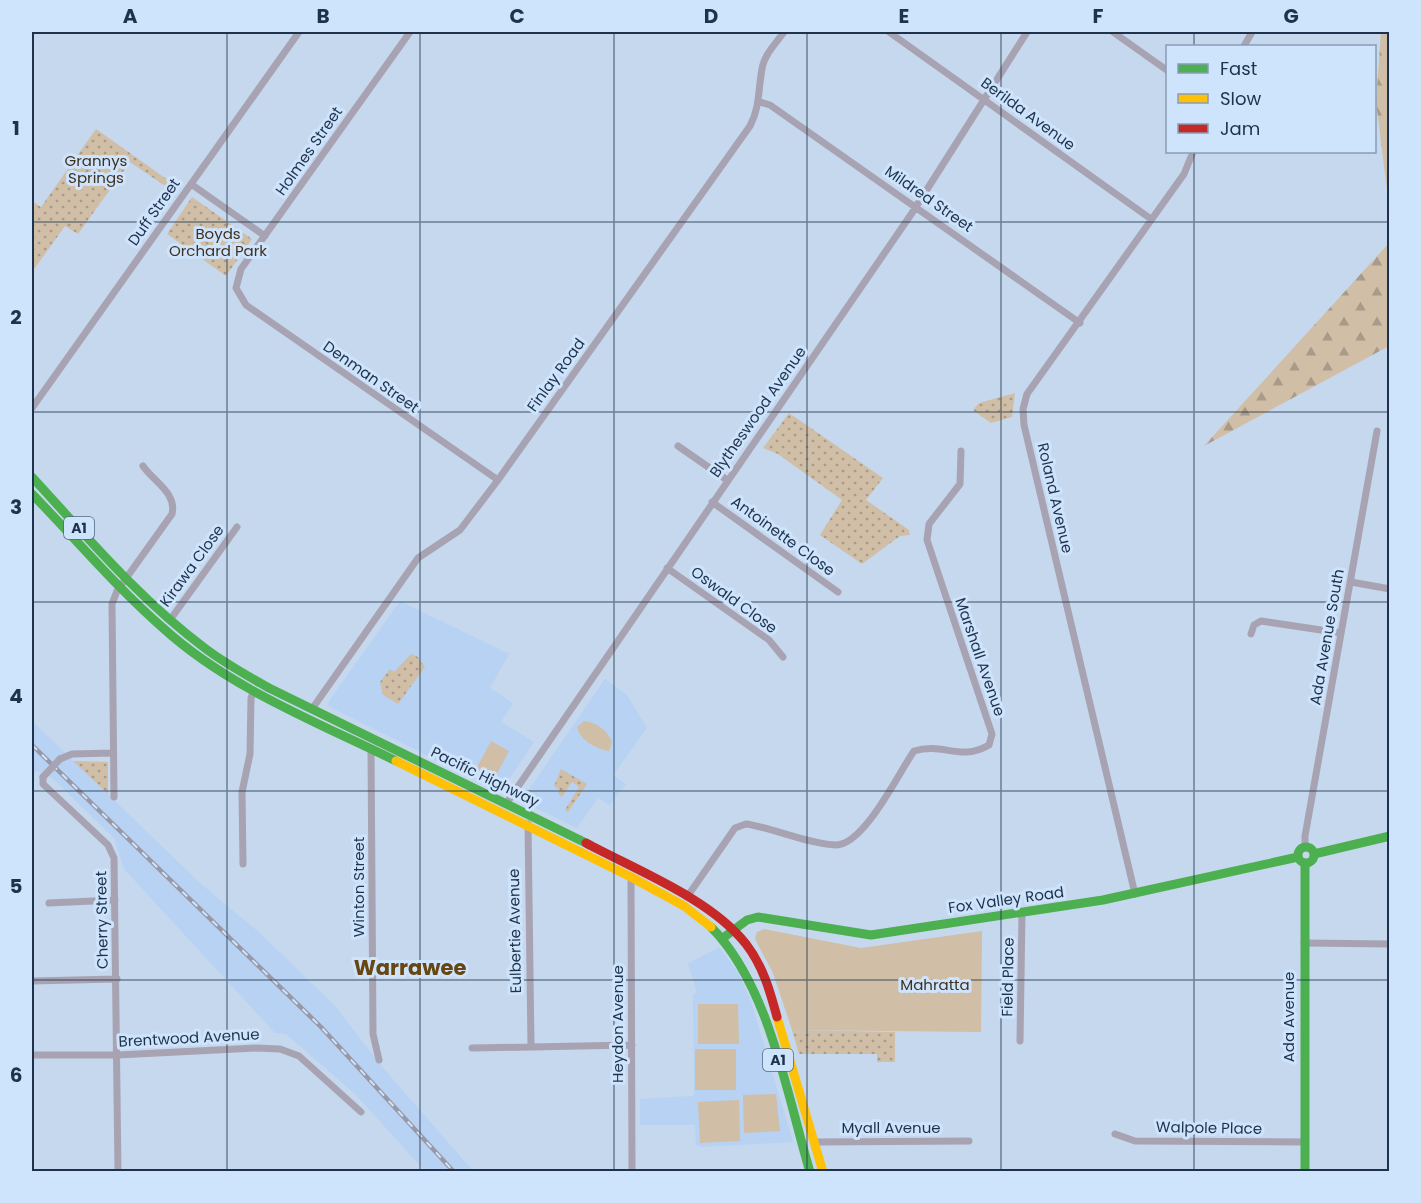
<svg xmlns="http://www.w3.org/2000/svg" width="1421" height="1203" font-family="Poppins,sans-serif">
	<defs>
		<pattern id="forest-firs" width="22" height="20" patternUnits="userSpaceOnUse" patternTransform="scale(1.5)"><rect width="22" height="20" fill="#d0bea6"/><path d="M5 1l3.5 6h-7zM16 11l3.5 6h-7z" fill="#a89b89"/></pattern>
		<pattern id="park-dots" width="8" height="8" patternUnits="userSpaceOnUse" patternTransform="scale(1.5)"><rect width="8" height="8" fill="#d0bea6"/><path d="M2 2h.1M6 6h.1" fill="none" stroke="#a89b89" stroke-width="1.8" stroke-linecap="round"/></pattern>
	</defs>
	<rect width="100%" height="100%" fill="#c6d8ed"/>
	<!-- built -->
	<path fill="#b7d2f2" d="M 400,601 L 509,654 L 490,688 L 513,703 L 501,722 L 534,742 L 502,790 L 498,791 L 328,706 L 329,701 Z
		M 605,679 L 626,694 L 647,728 L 613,775 L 626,784 L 610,805 L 598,798 L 577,828 L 521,801 Z
		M 32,721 L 200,883 L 262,935 L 335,1006 L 384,1069 L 473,1171 L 425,1171 L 355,1094 L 286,1034 L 275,1033 L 124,869 L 114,838 L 52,778 L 37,771 L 32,774 Z
		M 719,947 L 739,974 L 751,1001 L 793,1142 L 702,1147 L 696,1145 L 695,1125 L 640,1125 L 640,1099 L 694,1096 L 693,994 L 697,993 L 688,964 Z"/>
	<!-- green -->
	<path fill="#d0bea6" d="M 584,721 C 596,722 607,730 612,742 L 609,751 C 596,749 580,740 577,727 Z
		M 491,741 L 509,751 L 492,783 L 474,773 Z
		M 764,929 L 861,948 L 982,931 L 981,1032 L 792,1030 L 773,973 L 755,939 L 757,932 Z
		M 698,1004 L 738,1004 L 739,1044 L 698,1044 Z
		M 695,1049 L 736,1049 L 736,1090 L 695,1090 Z
		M 776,1094 L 780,1131 L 744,1133 L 743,1095 Z
		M 739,1100 L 740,1141 L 700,1143 L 698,1102 Z"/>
	<!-- forest -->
	<path fill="url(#forest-firs)" d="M 1381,32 L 1390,32 L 1389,206 L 1376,102 Z
		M 1389,243 L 1389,346 L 1204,446 Z"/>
	<!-- park -->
	<path fill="url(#park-dots)" d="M 96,129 L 175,185 L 171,190 L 130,162 L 78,234 L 65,226 L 32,272 L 32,201 L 41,207 Z
		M 192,197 L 252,239 L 226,276 L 167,234 Z
		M 1015,393 L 1012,417 L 991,423 L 973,410 L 979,403 Z
		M 789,413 L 883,478 L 866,500 L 909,530 L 910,535 L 900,536 L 862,564 L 820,535 L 842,500 L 778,454 L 763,448 Z
		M 411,654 L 418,657 L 425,667 L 398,704 L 383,695 L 380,682 L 390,669 L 394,672 Z
		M 73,761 L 108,762 L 108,794 Z
		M 561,769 L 587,784 L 568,812 L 565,810 L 579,787 L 572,782 L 562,797 L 558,793 L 560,790 L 554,786 Z
		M 792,1030 L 895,1032 L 895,1062 L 877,1062 L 877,1054 L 799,1054 Z"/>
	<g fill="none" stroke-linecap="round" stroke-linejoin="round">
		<!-- street -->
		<path stroke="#a8a3b3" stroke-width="7" d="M 410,32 L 241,269 L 236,288 L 246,305 L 498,480
			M 889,32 L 1151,219
			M 1113,32 L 1168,71
			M 1244,46 L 1252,32
			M 760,102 L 770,105 L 1080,323
			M 191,184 L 265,236
			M 32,408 L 299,32
			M 678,446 L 727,480
			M 712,502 L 838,592
			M 667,568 L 769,640 L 783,657
			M 1351,582 L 1390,589
			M 170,620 L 237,527
			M 1251,634 L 1254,625 L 1261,621 L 1341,633
			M 312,709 L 418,558 L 460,530 L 498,480 L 750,126 C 760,107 758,90 762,69 C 764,55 776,43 784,32
			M 371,749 L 373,1034 L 379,1060
			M 60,759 L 72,754 L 113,753
			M 43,777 L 43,784 L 108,845 L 114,858 L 118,1172
			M 114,797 L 112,604 L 117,591 L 172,514 C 177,493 154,482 143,466
			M 506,804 L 912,213 L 1027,32
			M 528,824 L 531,1047 L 632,1045
			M 1305,848 L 1305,836 L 1377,431
			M 243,864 L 242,792 L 250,754 L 251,698 L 254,691
			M 631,877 L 632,1172
			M 1135,894 L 1024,425 L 1023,409 L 1027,394 L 1184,174 L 1193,152
			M 687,897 L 735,828 L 746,824 C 774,828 808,844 836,845 C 864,845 898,774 914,751 C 944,742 960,762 989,745 L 992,734 L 927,540 L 929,524 L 960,484 L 961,451
			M 49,903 L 115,900
			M 1304,943 L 1390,944
			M 32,981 L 117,979
			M 1020,1041 L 1022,913
			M 472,1048 L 531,1047
			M 32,1055 L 118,1055 L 257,1048 L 280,1049 L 299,1056 L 361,1112
			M 1115,1134 L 1135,1141 L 1305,1142
			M 814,1142 L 969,1141"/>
		<!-- fast -->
		<path stroke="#4caf50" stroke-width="9" d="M 32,477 C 87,537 140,600 206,649 C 226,664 248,676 269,688 L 586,843
			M 32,494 C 75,538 116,587 163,628 C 229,688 317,722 396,761
			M1298 855a8 8 0 1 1 16 0a8 8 0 1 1-16 0Z
			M 1314,854 L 1390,836
			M 1305,863 L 1305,1172
			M 711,927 C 769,985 787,1095 810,1172
			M 723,938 L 747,920 L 758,917 L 871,935 L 1103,900 L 1298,857"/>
		<!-- slow -->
		<path stroke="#ffc107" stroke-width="9" d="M 396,761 L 631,877 L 684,906 L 711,927
			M 777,1017 L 823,1172"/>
		<!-- jam -->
		<path stroke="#c62828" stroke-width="9" d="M 586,843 C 636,870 711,899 746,944 C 763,966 770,991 777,1017"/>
		<defs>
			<path id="rail" d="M 32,745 L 321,1027 L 454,1172"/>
		</defs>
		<!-- rail casing -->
		<use href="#rail" stroke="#9899a8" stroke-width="4.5"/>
		<!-- rail -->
		<use href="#rail" stroke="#cee3fc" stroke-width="2" stroke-dasharray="7" stroke-linecap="butt"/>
		<!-- street-bridge -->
		<path stroke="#a8a3b3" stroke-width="7" d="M 43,777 L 60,759"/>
	</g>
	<!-- grid -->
	<path fill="none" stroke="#1e334b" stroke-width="1.5" stroke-opacity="0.55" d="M 227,32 L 227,1172M 420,32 L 420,1172M 614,32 L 614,1172M 807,32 L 807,1172M 1001,32 L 1001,1172M 1194,32 L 1194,46M 1194,152 L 1194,1172M 32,222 L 1390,222M 32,412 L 1390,412M 32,602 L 1390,602M 32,791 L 1390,791M 32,980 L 1390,980"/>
	<g text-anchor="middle" stroke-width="6" stroke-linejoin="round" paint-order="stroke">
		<!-- shield labels -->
		<g fill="#cee3fc" stroke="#536880" stroke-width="1.5">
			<rect x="64" y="517" width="30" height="22" rx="4.5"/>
			<rect x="763" y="1049" width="30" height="22" rx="4.5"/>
		</g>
		<g font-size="14" font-weight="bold" fill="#1e334b">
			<text x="79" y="533">A1</text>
			<text x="778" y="1065">A1</text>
		</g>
		<!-- street labels -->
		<g font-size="15" fill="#1e334b" stroke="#cee3fc">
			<text transform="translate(1028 114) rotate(36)" y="5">Berilda Avenue</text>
			<text transform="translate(309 151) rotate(-55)" y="5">Holmes Street</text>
			<text transform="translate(929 199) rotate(35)" y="5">Mildred Street</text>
			<text transform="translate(154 212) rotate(-55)" y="5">Duff Street</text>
			<text transform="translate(556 375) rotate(-54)" y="5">Finlay Road</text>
			<text transform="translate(371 377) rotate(35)" y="5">Denman Street</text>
			<text transform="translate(758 412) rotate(-55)" y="5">Blytheswood Avenue</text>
			<text transform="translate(1055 498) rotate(77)" y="5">Roland Avenue</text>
			<text transform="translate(783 536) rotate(36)" y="5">Antoinette Close</text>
			<text transform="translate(192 566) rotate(-54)" y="5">Kirawa Close</text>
			<text transform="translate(734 600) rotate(36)" y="5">Oswald Close</text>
			<text transform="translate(1327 637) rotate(-80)" y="5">Ada Avenue South</text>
			<text transform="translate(980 657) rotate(71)" y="5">Marshall Avenue</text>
			<text transform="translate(485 777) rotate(26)" y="5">Pacific Highway</text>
			<text transform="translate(359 887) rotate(-90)" y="5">Winton Street</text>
			<text transform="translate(1006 900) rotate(-8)" y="5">Fox Valley Road</text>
			<text transform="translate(102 920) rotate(-91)" y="5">Cherry Street</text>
			<text transform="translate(515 931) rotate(-91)" y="5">Eulbertie Avenue</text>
			<text transform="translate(1008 977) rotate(-89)" y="5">Field Place</text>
			<text transform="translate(1289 1017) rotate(-90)" y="5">Ada Avenue</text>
			<text transform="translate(618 1024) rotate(-90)" y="5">Heydon Avenue</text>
			<text transform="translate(189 1038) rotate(-3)" y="5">Brentwood Avenue</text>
			<text x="891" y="1133">Myall Avenue</text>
			<text transform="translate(1209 1128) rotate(1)" y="5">Walpole Place</text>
		</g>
		<!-- park labels -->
		<g font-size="15" fill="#3f311f" stroke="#cee3fc">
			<text x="96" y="166">Grannys<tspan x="96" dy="17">Springs</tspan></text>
			<text x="218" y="239">Boyds<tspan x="218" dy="17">Orchard Park</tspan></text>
			<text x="935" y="990">Mahratta</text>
		</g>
		<!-- district labels -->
		<g font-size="21" font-weight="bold" fill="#674611" stroke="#cee3fc">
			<text x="410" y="975">Warrawee</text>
		</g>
	</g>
	<!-- border -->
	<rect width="1421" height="1203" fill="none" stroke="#cee3fc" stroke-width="66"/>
	<!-- legend -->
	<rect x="1166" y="45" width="210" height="108" fill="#cee3fc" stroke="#889db5" stroke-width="1.5"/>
	<rect x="1178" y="64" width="30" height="9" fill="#4caf50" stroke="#889db5" stroke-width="1.5"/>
	<text x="1220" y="75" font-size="18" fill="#1e334b">Fast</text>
	<rect x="1178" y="94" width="30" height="9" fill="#ffc107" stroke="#889db5" stroke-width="1.5"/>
	<text x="1220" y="105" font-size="18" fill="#1e334b">Slow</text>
	<rect x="1178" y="124" width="30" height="9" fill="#c62828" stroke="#889db5" stroke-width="1.5"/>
	<text x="1220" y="135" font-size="18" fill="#1e334b">Jam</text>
	<rect x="33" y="33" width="1355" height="1137" fill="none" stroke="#1e334b" stroke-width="2"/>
	<g font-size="20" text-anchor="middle" font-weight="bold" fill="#1e334b">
		<text x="130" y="23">A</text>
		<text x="323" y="23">B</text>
		<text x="517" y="23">C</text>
		<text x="711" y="23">D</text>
		<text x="904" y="23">E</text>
		<text x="1098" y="23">F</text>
		<text x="1291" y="23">G</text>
		<text x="16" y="135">1</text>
		<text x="16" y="324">2</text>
		<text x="16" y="514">3</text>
		<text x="16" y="703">4</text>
		<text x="16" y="893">5</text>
		<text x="16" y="1082">6</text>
	</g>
</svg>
